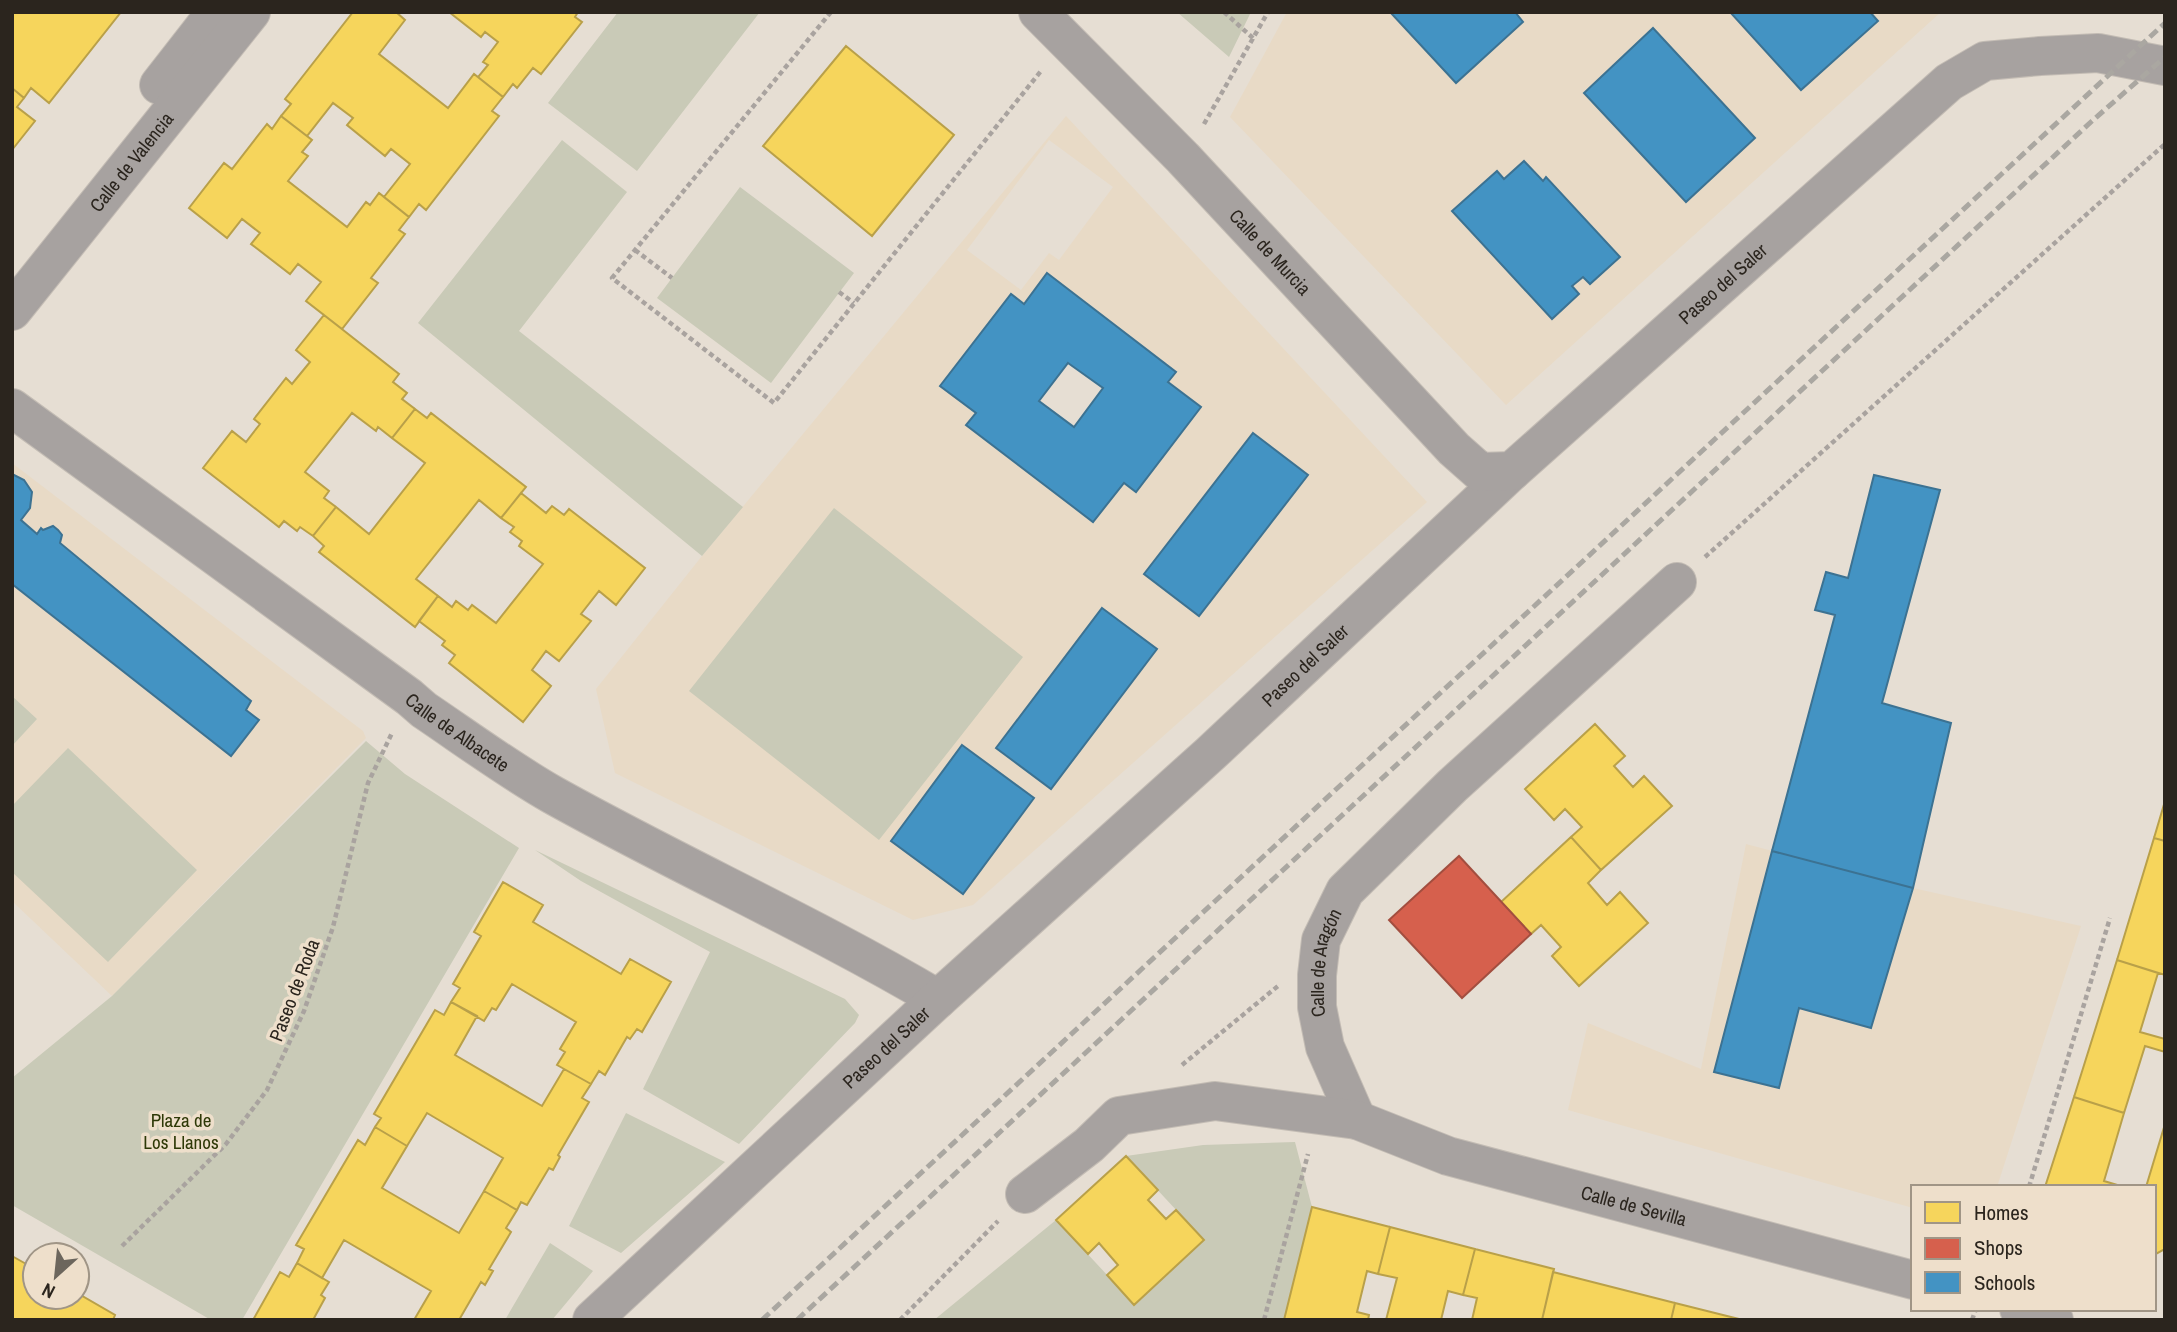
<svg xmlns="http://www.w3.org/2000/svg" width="2177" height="1332" font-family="'Archivo Narrow',sans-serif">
	<rect width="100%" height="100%" fill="#e6ded3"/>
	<!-- built -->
	<path fill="#e8dac6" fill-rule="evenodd" d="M 1287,12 L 1941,12 L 1506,405 L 1230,117 Z
		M 1066,116 L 1427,502 L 973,905 L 913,920 L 615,773 L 596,689 L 702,556 ZM 1049,140 L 1113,187 L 1059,260 L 1049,253 L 1021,290 L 967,250 ZM 1047,273 L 1175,372 L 1168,382 L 1201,407 L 1136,492 L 1124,483 L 1093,522 L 967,425 L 976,413 L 1011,295 L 1024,304 ZM 1253,433 L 1307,475 L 1199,616 L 1144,574 ZM 1103,608 L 1157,649 L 1050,789 L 996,748 Z
		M 12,463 L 363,731 L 366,738 L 112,996 L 12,901 Z
		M 1746,844 L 1913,888 L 2081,926 L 1997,1187 L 1913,1187 L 1913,1208 L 1568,1110 L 1588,1023 L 1701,1069 Z"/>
	<!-- green -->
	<path fill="#c9cab7" d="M 618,12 L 760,12 L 637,171 L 548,103 Z
		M 1177,12 L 1251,12 L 1229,57 Z
		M 562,140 L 627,192 L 519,331 L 743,507 L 702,556 L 418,323 Z
		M 740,187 L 854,273 L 771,383 L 657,298 Z
		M 834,508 L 1023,657 L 879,840 L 689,691 Z
		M 12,696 L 37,719 L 12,746 Z
		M 366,741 L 405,774 L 519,848 L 242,1320 L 211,1320 L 12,1205 L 12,1078 L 112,996 Z
		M 68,748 L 197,870 L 108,962 L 12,872 L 12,806 Z
		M 535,850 L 845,999 L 859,1015 L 855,1023 L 739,1144 L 643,1089 L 710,952 L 581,881 Z
		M 626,1113 L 725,1162 L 621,1253 L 569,1226 Z
		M 1295,1142 L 1312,1207 L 1284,1320 L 934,1320 L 1056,1220 L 1135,1305 L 1204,1240 L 1126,1156 L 1203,1145 Z
		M 550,1243 L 593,1271 L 552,1320 L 505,1320 Z"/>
	<!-- homes -->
	<path fill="#f6d55c" stroke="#b9a049" stroke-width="2" d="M 12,12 L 121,12 L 49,103 L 31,88 L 24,98 L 12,88 Z
		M 353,12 L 396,12 L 405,20 L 379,54 L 448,108 L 474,74 L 503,97 L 492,111 L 499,116 L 426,210 L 419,204 L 409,217 L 384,197 L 410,164 L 391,149 L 385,156 L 347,125 L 353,118 L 333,103 L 307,136 L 281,116 L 291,104 L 285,99 Z
		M 449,12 L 578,12 L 575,17 L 582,22 L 541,74 L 533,68 L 517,88 L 513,84 L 503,97 L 478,77 L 488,65 L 483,62 L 498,42 L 485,32 L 481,37 Z
		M 846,46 L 954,135 L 872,236 L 763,146 Z
		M 12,88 L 24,98 L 17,107 L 35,121 L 12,150 Z
		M 281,116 L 312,140 L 302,152 L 308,156 L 288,181 L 347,227 L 366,202 L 370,205 L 379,193 L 409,217 L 399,230 L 405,234 L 371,278 L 378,283 L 342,329 L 306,301 L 321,282 L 298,264 L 290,274 L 251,244 L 260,233 L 242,219 L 227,238 L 189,208 L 224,163 L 232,169 L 267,124 L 272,129 Z
		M 324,315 L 399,374 L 393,382 L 407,393 L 402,399 L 415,409 L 392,438 L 378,427 L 376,431 L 352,413 L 305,472 L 329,491 L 324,498 L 336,507 L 313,536 L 300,527 L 297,531 L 284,521 L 279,527 L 203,468 L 232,431 L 246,442 L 260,424 L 254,419 L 286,378 L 292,384 L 310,362 L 296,350 Z
		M 415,409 L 427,418 L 431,413 L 526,487 L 501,518 L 479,500 L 416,579 L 438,596 L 415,627 L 319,552 L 324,546 L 313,536 L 336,507 L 369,534 L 425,463 L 392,438 Z
		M 521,493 L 546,513 L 552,506 L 564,515 L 569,509 L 645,568 L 616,605 L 599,591 L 581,614 L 591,621 L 559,661 L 546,651 L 532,670 L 551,686 L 523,722 L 449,663 L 455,655 L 442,645 L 445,641 L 419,621 L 438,596 L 452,607 L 456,601 L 468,610 L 472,605 L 496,623 L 543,564 L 519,546 L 522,541 L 510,532 L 514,527 L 501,518 Z
		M 1595,724 L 1625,756 L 1614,766 L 1633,787 L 1644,776 L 1672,806 L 1601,870 L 1571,837 L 1582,827 L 1565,809 L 1554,820 L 1525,789 Z
		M 2165,801 L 2165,841 L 2154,838 Z
		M 1571,837 L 1601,870 L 1588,883 L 1607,905 L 1620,892 L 1648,923 L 1579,986 L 1552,956 L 1561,947 L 1541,925 L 1531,934 L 1501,902 Z
		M 2154,838 L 2165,841 L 2165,975 L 2117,960 Z
		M 503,882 L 543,905 L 533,922 L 621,974 L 630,959 L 671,982 L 642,1032 L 637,1029 L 630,1039 L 627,1037 L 605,1075 L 599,1071 L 591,1084 L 557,1065 L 565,1052 L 560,1049 L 576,1022 L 512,984 L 496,1010 L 492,1008 L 484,1021 L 451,1002 L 460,988 L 453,984 L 481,936 L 474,932 Z
		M 2117,960 L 2158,973 L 2140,1032 L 2165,1039 L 2165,1052 L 2145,1046 L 2124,1113 L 2074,1097 Z
		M 451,1002 L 477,1016 L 455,1055 L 542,1106 L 564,1069 L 591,1084 L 582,1098 L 589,1102 L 558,1155 L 560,1157 L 553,1170 L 549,1168 L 527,1205 L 521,1202 L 517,1210 L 484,1191 L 503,1158 L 427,1113 L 407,1146 L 375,1127 L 381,1118 L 374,1114 L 435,1010 L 444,1015 Z
		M 2074,1097 L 2124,1113 L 2104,1181 L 2124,1187 L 2045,1187 Z
		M 2165,1124 L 2165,1249 L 2154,1255 L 2154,1187 L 2146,1187 Z
		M 375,1127 L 407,1146 L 382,1188 L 459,1233 L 484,1191 L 517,1210 L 506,1228 L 511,1232 L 489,1269 L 493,1271 L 485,1285 L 481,1282 L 459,1320 L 414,1320 L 431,1291 L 344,1240 L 322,1278 L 297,1263 L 304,1249 L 296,1245 L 358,1140 L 365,1145 Z
		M 1126,1156 L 1158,1190 L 1148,1200 L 1166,1219 L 1176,1210 L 1204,1240 L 1134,1305 L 1107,1275 L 1118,1265 L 1099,1243 L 1088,1254 L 1056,1220 Z
		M 1312,1207 L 1390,1227 L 1378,1274 L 1367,1271 L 1357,1312 L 1369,1315 L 1368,1320 L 1284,1320 Z
		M 1390,1227 L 1475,1249 L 1463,1295 L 1448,1291 L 1441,1320 L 1386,1320 L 1397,1278 L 1378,1274 Z
		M 1475,1249 L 1554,1269 L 1542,1320 L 1472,1320 L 1477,1298 L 1463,1295 Z
		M 12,1256 L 35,1269 L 35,1297 L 77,1297 L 77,1293 L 115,1315 L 113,1320 L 12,1320 Z
		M 297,1263 L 329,1282 L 321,1295 L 325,1298 L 313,1320 L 253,1320 L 280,1272 L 289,1277 Z
		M 1553,1272 L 1675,1303 L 1671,1320 L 1542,1320 Z
		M 1675,1303 L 1743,1320 L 1671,1320 Z"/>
	<!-- shops -->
	<path fill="#d6604d" stroke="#a34e3f" stroke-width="2" d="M 1459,856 L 1531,934 L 1462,998 L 1389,920 Z"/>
	<!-- schools -->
	<path fill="#4393c3" stroke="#3c7292" stroke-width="2" fill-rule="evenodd" d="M 1390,12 L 1515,12 L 1523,22 L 1456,83 Z
		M 1730,12 L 1870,12 L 1878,21 L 1801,90 Z
		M 1653,28 L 1755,138 L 1686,202 L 1584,93 Z
		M 1524,161 L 1543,181 L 1546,177 L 1620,257 L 1590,284 L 1583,277 L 1572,286 L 1579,294 L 1552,319 L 1452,211 L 1497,171 L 1504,179 Z
		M 1047,273 L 1176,372 L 1168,382 L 1201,407 L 1136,492 L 1124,483 L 1093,522 L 966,425 L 976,413 L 940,386 L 1011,294 L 1024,304 ZM 1068,363 L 1103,388 L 1074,427 L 1039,401 Z
		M 1253,433 L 1308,475 L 1199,616 L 1144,574 Z
		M 12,474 L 24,480 L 32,492 L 30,508 L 21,520 L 37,534 L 41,528 L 43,530 L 53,526 L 58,530 L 62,535 L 60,543 L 251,701 L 246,710 L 259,720 L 231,756 L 12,584 Z
		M 1874,475 L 1940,490 L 1882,703 L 1951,723 L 1913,888 L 1772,851 L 1835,615 L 1815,610 L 1826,572 L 1848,578 Z
		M 1102,608 L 1157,649 L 1051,789 L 996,748 Z
		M 962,745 L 1034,798 L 963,894 L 891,841 Z
		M 1772,851 L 1913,888 L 1871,1028 L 1799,1008 L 1779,1088 L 1714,1072 Z"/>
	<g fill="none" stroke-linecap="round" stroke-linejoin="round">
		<defs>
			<g id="minor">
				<path d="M 159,85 L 216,12"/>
				<path id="s1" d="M 12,311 L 251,12"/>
				<path id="s2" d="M 12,408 L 409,697 L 424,710 C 467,739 509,770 553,795 C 680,866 813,925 938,999"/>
				<path id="s3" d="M 1357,1120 L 1325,1047 L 1317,1007 L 1317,975 L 1321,940 L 1345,891 L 1452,786 L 1677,582"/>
				<path id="s4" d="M 1025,1194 L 1089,1145 L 1119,1116 L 1215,1101 L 1357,1120 L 1448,1156 L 1913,1280"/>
				<path d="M 2019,1309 L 2054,1320"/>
				<path id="s5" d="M 592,1320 L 938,999 L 1210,754 L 1512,471"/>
			</g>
			<g id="tertiary">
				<path id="s6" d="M 1038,12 L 1183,158 L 1454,449 L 1480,472 L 1512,471 L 1949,82 L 1985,61 L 2040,56 L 2098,53 L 2165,66"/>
			</g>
		</defs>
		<!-- minor casing -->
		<use href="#minor" stroke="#c3bcb4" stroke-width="40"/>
		<!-- tertiary casing -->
		<use href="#tertiary" stroke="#c3bcb4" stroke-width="40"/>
		<!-- path -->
		<path stroke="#a9a39f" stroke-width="4.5" stroke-dasharray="5 3.5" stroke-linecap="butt" d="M 831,12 L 612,278 L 774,403 L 1041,71
			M 1224,12 L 1254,39
			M 1204,124 L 1268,12
			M 635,250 L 672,278
			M 839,292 L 854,303
			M 1705,557 L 2165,144
			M 1182,1065 L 1278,986
			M 2029,1187 L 2110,918
			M 122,1246 L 226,1144 L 267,1090 L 304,1011 L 333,927 L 368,783 L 392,733
			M 900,1320 L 998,1221
			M 1264,1320 L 1308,1154
			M 1972,1320 L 1976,1309"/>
		<!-- minor -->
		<use href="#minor" stroke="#a7a2a0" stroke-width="38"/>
		<!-- tertiary -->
		<use href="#tertiary" stroke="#a7a2a0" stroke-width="38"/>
		<!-- rail -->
		<path stroke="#aaa7a1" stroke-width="5" stroke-dasharray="10 5" stroke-linecap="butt" d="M 762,1320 L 2165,23
			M 797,1320 L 2092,121 L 2165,57"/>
	</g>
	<g text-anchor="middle" stroke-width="7" stroke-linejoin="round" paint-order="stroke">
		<!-- street labels -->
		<g font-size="19" fill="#2b251e" stroke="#eedfcb">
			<text dy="7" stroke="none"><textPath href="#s1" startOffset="191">Calle de Valencia</textPath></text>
			<text dy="7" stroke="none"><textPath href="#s6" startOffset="334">Calle de Murcia</textPath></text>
			<text dy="7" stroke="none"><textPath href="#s6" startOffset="952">Paseo del Saler</textPath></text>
			<text dy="7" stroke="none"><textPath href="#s5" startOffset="968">Paseo del Saler</textPath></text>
			<text dy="7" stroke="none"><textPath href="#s2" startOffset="551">Calle de Albacete</textPath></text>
			<text dy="7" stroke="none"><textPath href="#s3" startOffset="166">Calle de Aragón</textPath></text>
			<text transform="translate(294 990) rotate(-69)" y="7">Paseo de Roda</text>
			<text dy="7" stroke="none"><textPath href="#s5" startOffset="401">Paseo del Saler</textPath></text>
			<text dy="7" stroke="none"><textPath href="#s4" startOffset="653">Calle de Sevilla</textPath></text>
		</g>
		<!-- park labels -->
		<g font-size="19" fill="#2e3907" stroke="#eedfcb">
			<text x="181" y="1127">Plaza de<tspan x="181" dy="22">Los Llanos</tspan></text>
		</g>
	</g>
	<!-- border -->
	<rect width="2177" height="1332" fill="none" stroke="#2b251e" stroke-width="28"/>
	<!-- legend -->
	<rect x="1911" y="1185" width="245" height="126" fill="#eedfcb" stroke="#a09586" stroke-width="2"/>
	<rect x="1925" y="1202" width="35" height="21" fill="#f6d55c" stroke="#a09586" stroke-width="2"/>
	<text x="1974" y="1220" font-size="21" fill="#2b251e">Homes</text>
	<rect x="1925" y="1238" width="35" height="21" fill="#d6604d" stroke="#a09586" stroke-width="2"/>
	<text x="1974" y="1255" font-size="21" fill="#2b251e">Shops</text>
	<rect x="1925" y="1272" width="35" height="21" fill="#4393c3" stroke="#a09586" stroke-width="2"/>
	<text x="1974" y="1290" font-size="21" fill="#2b251e">Schools</text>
	<!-- north arrow -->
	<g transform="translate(56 1276) rotate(207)"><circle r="33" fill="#eedfcb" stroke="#a09586" stroke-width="2"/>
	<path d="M0-5L12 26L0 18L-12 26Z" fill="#6c665d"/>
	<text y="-10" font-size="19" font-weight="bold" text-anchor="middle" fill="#2b251e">N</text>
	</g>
</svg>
